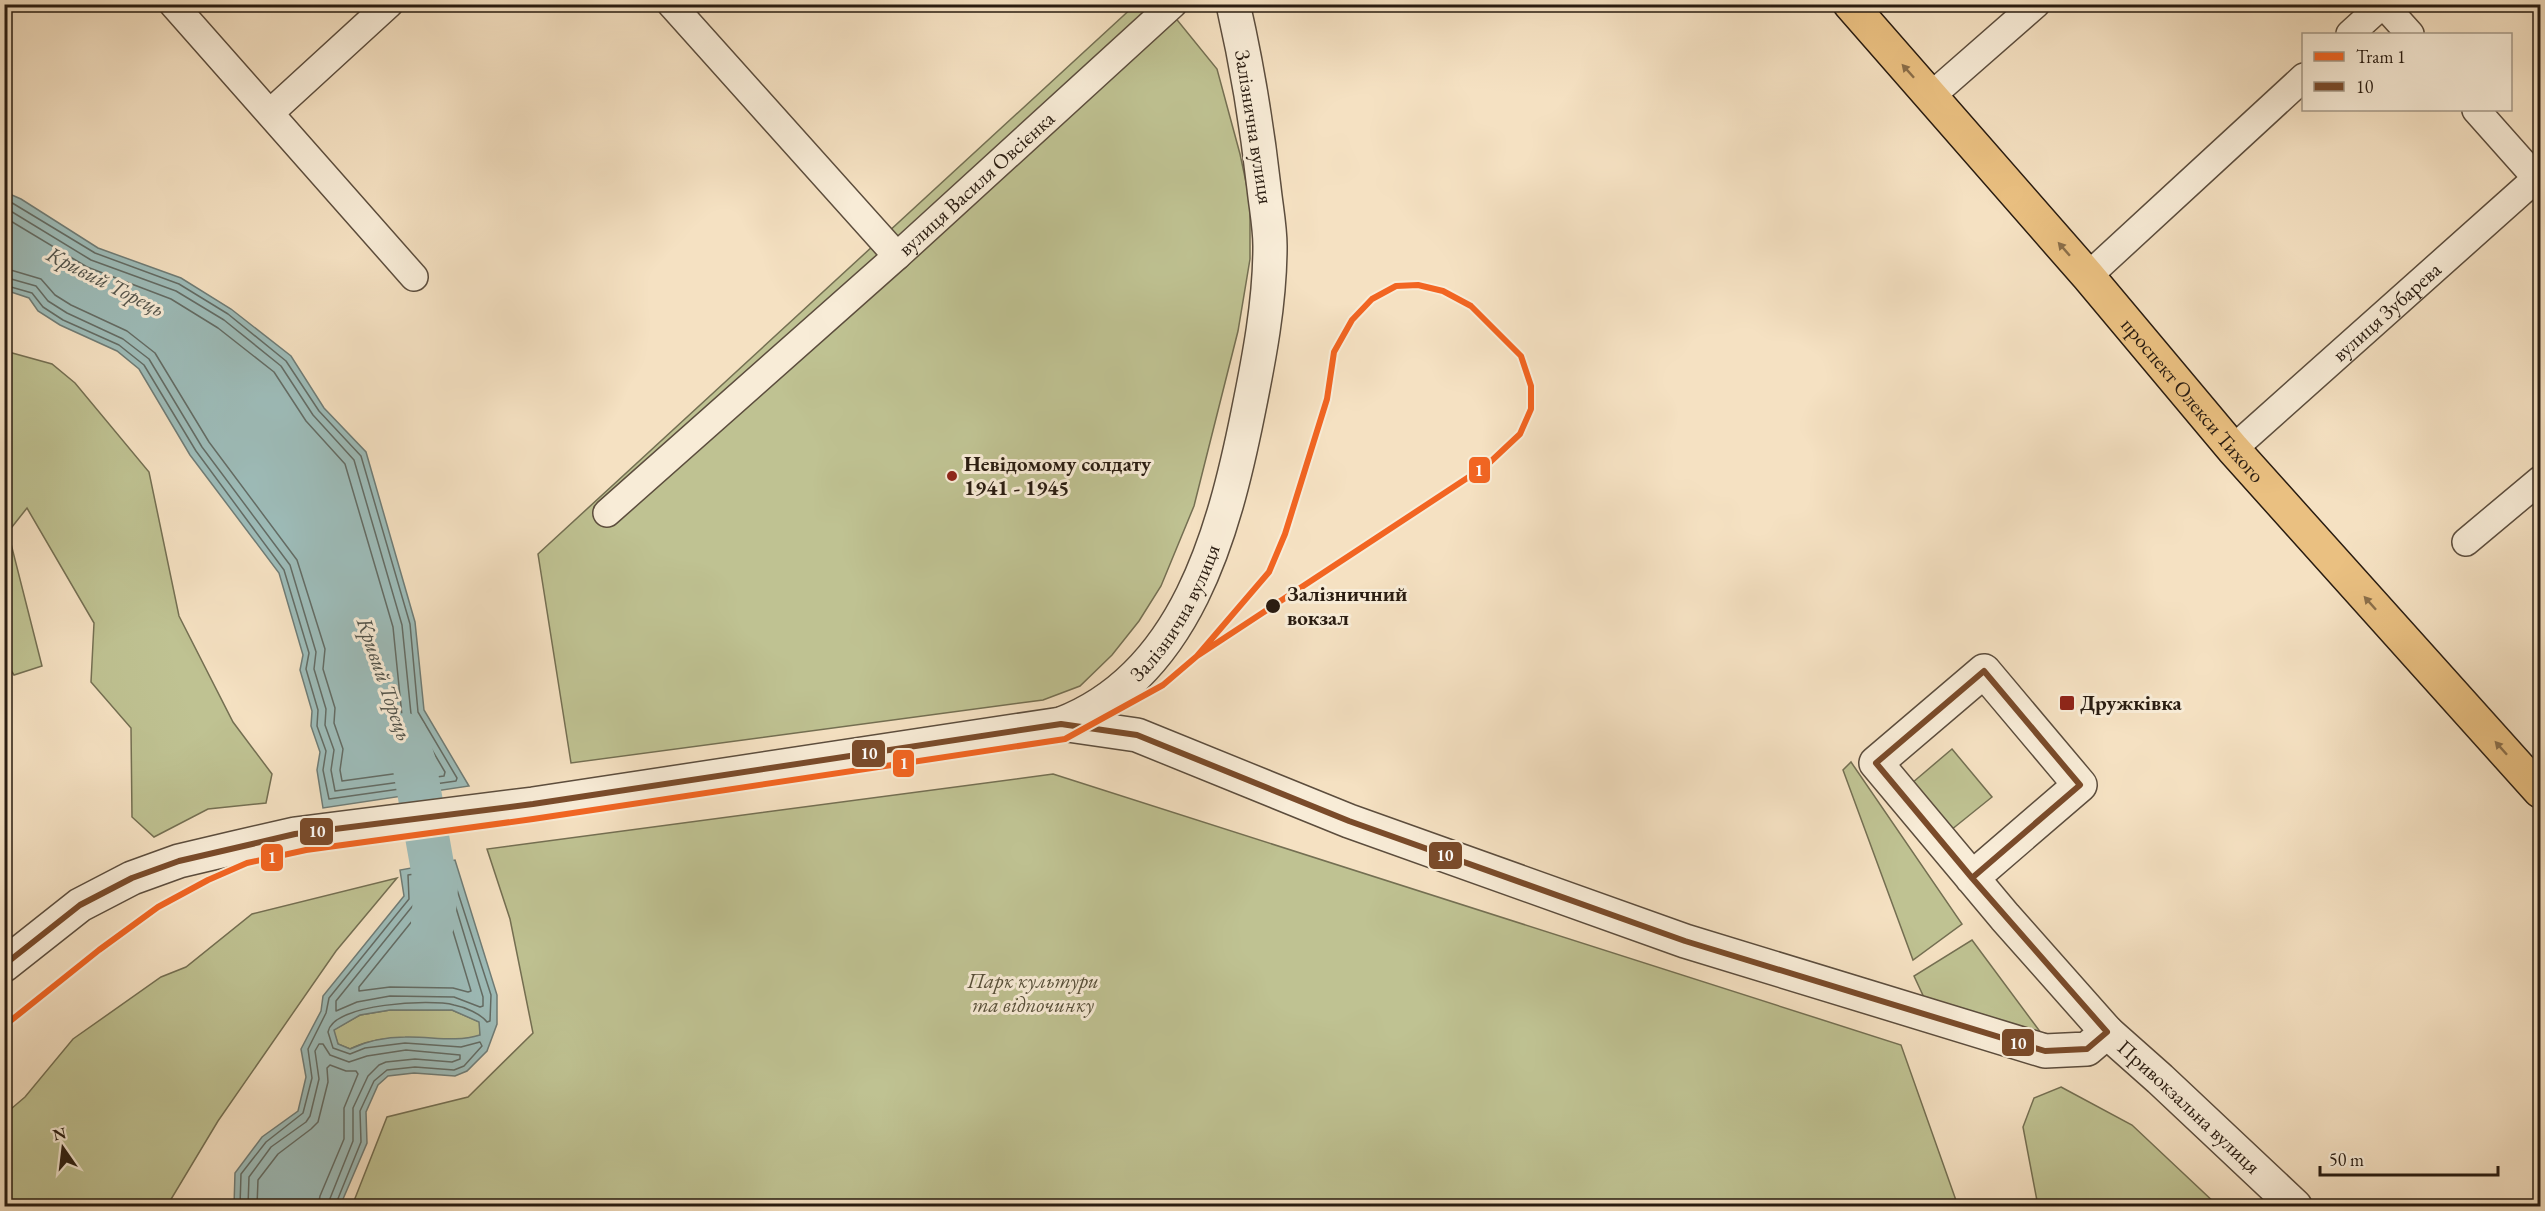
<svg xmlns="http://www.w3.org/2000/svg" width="2545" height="1211" font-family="'EB Garamond',serif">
	<rect width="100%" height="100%" fill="#f5e1c2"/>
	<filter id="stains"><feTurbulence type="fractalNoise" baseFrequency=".00333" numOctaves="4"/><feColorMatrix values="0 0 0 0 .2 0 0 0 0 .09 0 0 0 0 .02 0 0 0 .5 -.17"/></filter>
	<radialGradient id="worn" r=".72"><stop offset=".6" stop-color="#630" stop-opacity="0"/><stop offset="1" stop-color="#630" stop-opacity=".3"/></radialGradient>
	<!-- green -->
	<path fill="#bfc292" stroke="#746f52" stroke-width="1.5" d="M 1135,5 L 1165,5 L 1217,69 L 1240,154 L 1250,201 L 1250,259 L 1238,331 L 1194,506 L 1161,586 L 1139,621 L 1112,655 L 1080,686 L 1043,700 L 571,763 L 538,554 Z
		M 5,351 L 52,364 L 75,383 L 149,472 L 179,616 L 233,722 L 272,774 L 266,803 L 208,809 L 154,837 L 132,817 L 131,728 L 91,682 L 94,623 L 27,508 L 8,532 L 42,666 L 14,675 L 5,661 Z
		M 1952,749 L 1992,797 L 1951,830 L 1912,783 Z
		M 1851,762 L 1962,924 L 1913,960 L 1843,770 Z
		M 1053,774 L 1901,1045 L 1958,1206 L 352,1206 L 387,1117 L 468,1097 L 533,1033 L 510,919 L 487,849 Z
		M 397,878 L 336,951 L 218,1121 L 167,1206 L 5,1206 L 5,1114 L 25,1097 L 73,1039 L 161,977 L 186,967 L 252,914 Z
		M 1972,940 L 2044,1037 L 1928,1006 L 1914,976 Z
		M 390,1010 L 452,1010 L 480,1022 L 480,1036 C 436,1047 394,1027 350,1049 L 338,1044 L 333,1030 L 360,1015 Z
		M 2061,1087 L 2132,1125 L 2218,1206 L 2038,1206 L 2023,1127 L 2034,1098 Z"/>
	<!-- water -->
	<path fill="#9dbcb9" stroke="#6f7c76" stroke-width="1.5" fill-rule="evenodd" d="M 5,192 L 21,199 L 98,248 L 181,278 L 231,309 L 291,356 L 324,408 L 366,452 L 415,622 L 424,710 L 469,786 L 323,808 L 317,770 L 320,752 L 311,726 L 312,711 L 300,670 L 303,655 L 279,573 L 190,455 L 139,369 L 117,351 L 60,325 L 38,311 L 29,298 L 5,290 Z
		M 455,860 L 497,995 L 497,1024 L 487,1051 L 467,1071 L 455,1076 L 414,1073 L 388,1076 L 378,1085 L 366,1112 L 367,1143 L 340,1206 L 234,1206 L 235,1173 L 262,1137 L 298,1111 L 306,1077 L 301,1049 L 321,1011 L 323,996 L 404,896 L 400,870 ZM 390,1010 L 452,1010 L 479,1022 L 480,1035 C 454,1043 431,1036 405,1037 C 387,1037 367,1041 350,1049 L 338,1044 L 334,1030 L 360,1015 Z"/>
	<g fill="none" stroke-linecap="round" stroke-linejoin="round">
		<!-- shore -->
		<path stroke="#636c65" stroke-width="1.5" d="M 4,198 L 95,253 L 179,284 L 228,314 L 286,361 L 319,411 L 361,456 L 410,624 L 418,712 L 457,778 L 456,781 L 329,799 L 323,770 L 326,751 L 317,726 L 318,710 L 306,669 L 309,653 L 284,570 L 196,451 L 144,365 L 119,345 L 63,320 L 43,307 L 32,293 L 4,285
			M 4,207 L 91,260 L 176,291 L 224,320 L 281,366 L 313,415 L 354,460 L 402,625 L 411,714 L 445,772 L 444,776 L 335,791 L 331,770 L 334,750 L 325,725 L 326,709 L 314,669 L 316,652 L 290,565 L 202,447 L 149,359 L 123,339 L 67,313 L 48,301 L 36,286 L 4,277
			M 4,217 L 87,267 L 171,299 L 218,328 L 274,372 L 306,421 L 345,464 L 393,627 L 402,716 L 430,765 L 429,769 L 342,781 L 340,770 L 343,749 L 334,723 L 335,708 L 323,669 L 325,649 L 297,560 L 209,442 L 155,353 L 127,331 L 71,305 L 55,295 L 41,279 L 4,268
			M 443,876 L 447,878 L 483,997 L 483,1006 L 480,1007 L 454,997 L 390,996 L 357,1002 L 336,1011 L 336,1001 L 415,903 L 417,896 L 416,881 Z
			M 437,886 L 440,888 L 471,991 L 468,992 L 453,988 L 390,987 L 359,991 L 359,987 L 421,910 L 425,901 L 427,889 Z
			M 240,1206 L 241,1174 L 266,1142 L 303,1113 L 312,1078 L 308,1049 L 326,1013 L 329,998 L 409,899 L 408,875 L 450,868 L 491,995 L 490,1021 L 487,1022 C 481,1014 465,1007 454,1005 C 432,999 333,1003 328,1032 L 333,1048 L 350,1054 L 365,1048 L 405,1043 L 461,1047 L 480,1042 L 482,1046 L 464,1066 L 454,1070 L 415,1067 L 387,1070 L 374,1081 L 360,1111 L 361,1142 L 335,1206
			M 248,1206 L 249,1177 L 271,1147 L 306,1122 L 310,1116 L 319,1079 L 315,1051 L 319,1044 L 323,1044 L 330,1055 L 349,1062 L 367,1056 L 406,1050 L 460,1055 L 460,1059 L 452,1062 L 415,1059 L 386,1062 L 379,1065 L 368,1076 L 353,1108 L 353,1141 L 327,1206
			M 257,1206 L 258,1180 L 278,1154 L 311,1129 L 318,1122 L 328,1082 L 327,1068 L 330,1065 L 346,1071 L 356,1071 L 358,1074 L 344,1108 L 344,1139 L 320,1196 L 318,1206"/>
		<!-- river -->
		<path stroke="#9dbcb9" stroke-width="44" d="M 405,735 L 414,763 L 436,887 L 433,922"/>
		<defs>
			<g id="minor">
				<path d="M 173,4 L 414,277"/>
				<path id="s1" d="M 671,4 L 897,256 L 1173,4"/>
				<path d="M 2383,4 L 2410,34"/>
				<path d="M 2350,34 L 2383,4"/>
				<path d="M 1931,96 L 2036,4"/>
				<path d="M 2476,110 L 2540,182"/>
				<path d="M 270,113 L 389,4"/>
				<path d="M 2088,276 L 2304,77"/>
				<path id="s2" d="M 2233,449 L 2540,175"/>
				<path d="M 607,513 L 897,256"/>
				<path d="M 2466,542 L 2540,480"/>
			</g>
			<g id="tertiary">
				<path d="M 1061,724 L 1137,735 L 1349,821 L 1685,941 L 2045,1051 L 2087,1049 L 2107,1032 L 2005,917 L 1876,763 L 1984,671 L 2080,785 L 1972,878"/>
				<path id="s3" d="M 4,965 L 80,905 L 132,878 L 179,861 L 234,848 L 295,834 L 533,804 L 1061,724 C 1186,676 1224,532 1248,413 C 1259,359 1270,302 1270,246 C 1270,227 1266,207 1264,188 C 1257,126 1247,65 1233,4"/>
				<path id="s4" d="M 2107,1032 L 2160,1079 L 2295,1206"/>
			</g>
			<g id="primary">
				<path id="s5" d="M 1850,4 L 2088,276 L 2233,449 L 2540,791"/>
			</g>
		</defs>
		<!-- minor casing -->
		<use href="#minor" stroke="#5c4d3d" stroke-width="30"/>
		<!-- tertiary casing -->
		<use href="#tertiary" stroke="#5c4d3d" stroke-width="36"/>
		<!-- primary casing -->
		<use href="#primary" stroke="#291c11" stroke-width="36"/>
		<!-- minor -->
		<use href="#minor" stroke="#f8ecd7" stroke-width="27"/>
		<!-- tertiary -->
		<use href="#tertiary" stroke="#f8ecd7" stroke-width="33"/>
		<!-- primary -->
		<use href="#primary" stroke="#eac081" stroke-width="33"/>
		<defs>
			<path id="bus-1" d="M 1984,671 L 2080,785 L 1972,878 L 1876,763 Z
				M 4,965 L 80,905 L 132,878 L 179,861 L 295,834 L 533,804 L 1061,724 L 1137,735 L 1349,821 L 1685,941 L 2045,1051 L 2087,1049 L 2107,1032 L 1972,878"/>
		</defs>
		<!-- bus-1 casing -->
		<use href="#bus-1" stroke="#f8ecd7" stroke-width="10"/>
		<!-- bus-1 -->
		<use href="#bus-1" stroke="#7a4b2a" stroke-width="6"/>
		<defs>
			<path id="tram-1" d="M 1418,285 L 1443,291 L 1471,306 L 1521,356 L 1531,386 L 1531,409 L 1520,434 L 1487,465 L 1197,656 L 1269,572 L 1285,534 L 1327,399 L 1334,352 L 1352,320 L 1372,299 L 1396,286 Z
				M 4,1026 L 99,950 L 158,907 L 208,880 L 247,863 L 306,850 L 533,819 L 1065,739 L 1163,685 L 1197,656"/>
		</defs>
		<!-- tram-1 casing -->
		<use href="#tram-1" stroke="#f8ecd7" stroke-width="10"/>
		<!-- tram-1 -->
		<use href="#tram-1" stroke="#f26522" stroke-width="6"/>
	</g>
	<!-- one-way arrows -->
	<defs><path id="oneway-solid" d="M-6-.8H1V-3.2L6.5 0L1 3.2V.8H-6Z" transform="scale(1.5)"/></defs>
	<g fill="#8a6e49">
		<use href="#oneway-solid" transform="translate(1908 71) rotate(-132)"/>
		<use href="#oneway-solid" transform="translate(2064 249) rotate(-131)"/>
		<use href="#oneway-solid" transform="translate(2370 603) rotate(-132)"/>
		<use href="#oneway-solid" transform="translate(2501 748) rotate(-132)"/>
	</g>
	<!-- markers -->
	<g fill="#8f2418" stroke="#f8ecd7" stroke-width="2">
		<circle cx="952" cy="476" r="6"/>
		<rect x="2059" y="695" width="16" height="16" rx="3"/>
	</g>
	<circle fill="#291c11" stroke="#f8ecd7" stroke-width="2" cx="1273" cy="606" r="8"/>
	<g text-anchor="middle" stroke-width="6" stroke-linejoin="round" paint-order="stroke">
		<!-- street labels -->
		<g font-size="21" fill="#291c11" stroke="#f8ecd7">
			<text transform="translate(1254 127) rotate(81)" y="7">Залізнична вулиця</text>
			<text dy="7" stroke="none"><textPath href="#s1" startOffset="446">вулиця Василя Овсієнка</textPath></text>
			<text dy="7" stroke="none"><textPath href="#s2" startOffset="206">вулиця Зубарева</textPath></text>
			<text dy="7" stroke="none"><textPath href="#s5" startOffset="524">проспект Олекси Тихого</textPath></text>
			<text dy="7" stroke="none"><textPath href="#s3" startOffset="1263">Залізнична вулиця</textPath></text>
			<text dy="7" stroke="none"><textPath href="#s4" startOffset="111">Привокзальна вулиця</textPath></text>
		</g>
		<!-- poi labels -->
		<g font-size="21" font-weight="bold" fill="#291c11" stroke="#f8ecd7" text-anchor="start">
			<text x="964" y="471">Невідомому солдату<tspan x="964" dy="24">1941 - 1945</tspan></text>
			<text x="2080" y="710">Дружківка</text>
		</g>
		<!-- stop labels -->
		<g font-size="21" font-weight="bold" fill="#291c11" stroke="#f8ecd7" text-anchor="start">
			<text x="1287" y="601">Залізничний<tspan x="1287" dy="24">вокзал</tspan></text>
		</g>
		<!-- park labels -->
		<g font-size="21" font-style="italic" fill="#564e38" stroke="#f8ecd7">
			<text x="1033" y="988">Парк культури<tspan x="1033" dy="24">та відпочинку</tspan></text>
		</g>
		<!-- water labels -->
		<g font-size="22" font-style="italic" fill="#52544c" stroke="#f8ecd7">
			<text transform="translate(106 281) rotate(27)" y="8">Кривий Торець</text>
			<text transform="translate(385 679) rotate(71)" y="8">Кривий Торець</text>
		</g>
	</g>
	<g stroke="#f8ecd7" stroke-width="2">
		<rect x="1468" y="456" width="23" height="28" rx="6" fill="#f26522"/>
		<rect x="851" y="739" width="35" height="29" rx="6" fill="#7a4b2a"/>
		<rect x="892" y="749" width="23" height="29" rx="6" fill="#f26522"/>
		<rect x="299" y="817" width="35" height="29" rx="6" fill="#7a4b2a"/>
		<rect x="1428" y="841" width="35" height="29" rx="6" fill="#7a4b2a"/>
		<rect x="260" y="843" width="24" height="29" rx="6" fill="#f26522"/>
		<rect x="2001" y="1028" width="34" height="29" rx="6" fill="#7a4b2a"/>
	</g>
	<g font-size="16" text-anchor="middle" font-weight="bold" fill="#fff">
		<text x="1479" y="476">1</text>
		<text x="869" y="759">10</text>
		<text x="904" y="769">1</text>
		<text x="317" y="837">10</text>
		<text x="1445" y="861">10</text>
		<text x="272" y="863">1</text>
		<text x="2018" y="1049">10</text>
	</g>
	<!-- margin -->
	<rect width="2545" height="1211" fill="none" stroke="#f5e1c2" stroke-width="24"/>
	<rect x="6" y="6" width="2533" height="1199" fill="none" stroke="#291c11" stroke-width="3"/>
	<rect x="12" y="12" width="2521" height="1187" fill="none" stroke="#291c11" stroke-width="1.5"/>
	<!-- legend -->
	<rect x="2302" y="33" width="210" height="78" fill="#f8ecd7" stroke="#a59988" stroke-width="1.5"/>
	<rect x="2314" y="52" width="30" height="9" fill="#f26522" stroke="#a59988" stroke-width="1.5"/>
	<text x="2356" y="63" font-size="18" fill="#291c11">Tram 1</text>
	<rect x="2314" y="82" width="30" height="9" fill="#7a4b2a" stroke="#a59988" stroke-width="1.5"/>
	<text x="2356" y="93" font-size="18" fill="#291c11">10</text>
	<!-- north arrow -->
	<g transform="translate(63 1148) rotate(346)" stroke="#f8ecd7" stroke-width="4.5" paint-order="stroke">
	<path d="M0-4.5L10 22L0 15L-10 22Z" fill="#291c11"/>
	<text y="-9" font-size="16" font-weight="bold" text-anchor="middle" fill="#291c11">N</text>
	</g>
	<!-- scale -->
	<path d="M2320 1166v9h178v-9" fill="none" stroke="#291c11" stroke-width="3"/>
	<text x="2329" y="1166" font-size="18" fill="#291c11" stroke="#f8ecd7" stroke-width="4.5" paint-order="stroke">50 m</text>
	<rect width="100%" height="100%" filter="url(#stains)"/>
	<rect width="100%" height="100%" fill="url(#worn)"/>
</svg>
